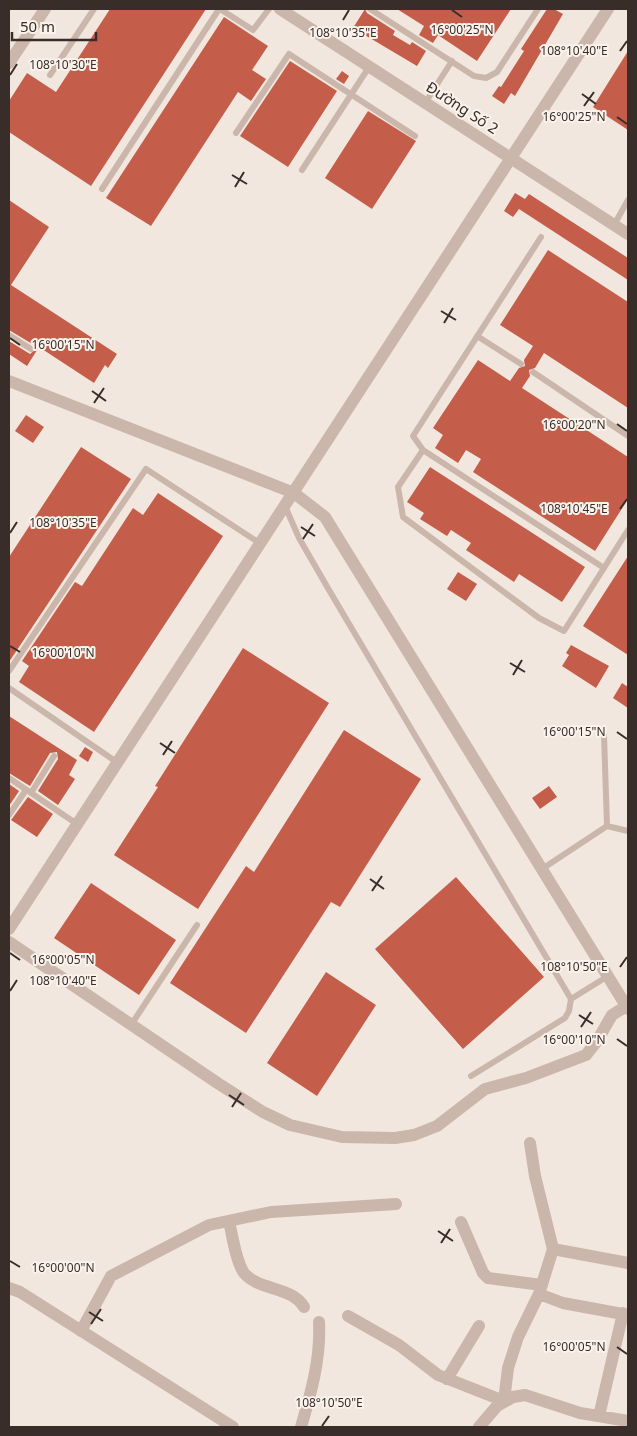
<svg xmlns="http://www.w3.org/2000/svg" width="637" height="1436" font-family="'Noto Sans',sans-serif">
	<rect width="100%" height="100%" fill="#f2e7de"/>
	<!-- building -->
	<path fill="#c45e4b" d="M 110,9 L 206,9 L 91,186 L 9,132 L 9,101 L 27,73 L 56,92 Z
		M 365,9 L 367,13 L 395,31 L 393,35 L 410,45 L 412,42 L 426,51 L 417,66 L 353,28 Z
		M 397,9 L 511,9 L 477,61 L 438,35 L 433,43 L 419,35 L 424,26 Z
		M 547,9 L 554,9 L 563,14 L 515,96 L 511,93 L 504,104 L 492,96 L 499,86 L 501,87 L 524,51 L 521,49 Z
		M 224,17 L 268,46 L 252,70 L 266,79 L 251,101 L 238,92 L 151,226 L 106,198 Z
		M 628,51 L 628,130 L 593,107 Z
		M 290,61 L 337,91 L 288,167 L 240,136 Z
		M 342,71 L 349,76 L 344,84 L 336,79 Z
		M 368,111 L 416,141 L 372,209 L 325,178 Z
		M 515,193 L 525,199 L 529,194 L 628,258 L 628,280 L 519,209 L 513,217 L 504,211 Z
		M 9,200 L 49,227 L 11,285 L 117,354 L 108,368 L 105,365 L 94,383 L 39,347 L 27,366 L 9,354 L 9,341 L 30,354 L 36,349 L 34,345 L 9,330 Z
		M 548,250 L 628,302 L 628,408 L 544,353 L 535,368 L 529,370 L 530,376 L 522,388 L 628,457 L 628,499 L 595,551 L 473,472 L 481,459 L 466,450 L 458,463 L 435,448 L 443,435 L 433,428 L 478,360 L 510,381 L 519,368 L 525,366 L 524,360 L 533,346 L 500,325 Z
		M 26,415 L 44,427 L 33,443 L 15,431 Z
		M 81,447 L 131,479 L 9,662 L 9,557 Z
		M 430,467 L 585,567 L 562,602 L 519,574 L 514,582 L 466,550 L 471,543 L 451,530 L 447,536 L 420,519 L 424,513 L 407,502 Z
		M 158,493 L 223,536 L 94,732 L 19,682 L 29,666 L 22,661 L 75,582 L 82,586 L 133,508 L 143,515 Z
		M 628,556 L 628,655 L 583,626 Z
		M 458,572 L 477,584 L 466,601 L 447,589 Z
		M 571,645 L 609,666 L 596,688 L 562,666 L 569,655 L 566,653 Z
		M 243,648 L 329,703 L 198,909 L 114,855 L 158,787 L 155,786 Z
		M 622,683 L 628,687 L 628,708 L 613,698 Z
		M 9,716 L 77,760 L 69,775 L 75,779 L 58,805 L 38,791 L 58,759 L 57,752 L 50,753 L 30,786 L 9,773 Z
		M 344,730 L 421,779 L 340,907 L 331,902 L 246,1033 L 170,983 L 246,866 L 254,872 Z
		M 85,747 L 93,752 L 88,762 L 79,756 Z
		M 9,784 L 19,791 L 9,806 Z
		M 549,786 L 557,797 L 540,809 L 532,798 Z
		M 28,797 L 53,814 L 37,837 L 11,820 Z
		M 456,877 L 544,977 L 463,1049 L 375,949 Z
		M 91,883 L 176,940 L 139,995 L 54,938 Z
		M 326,972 L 376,1005 L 317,1096 L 267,1063 Z"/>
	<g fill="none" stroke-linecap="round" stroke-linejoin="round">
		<!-- service -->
		<path stroke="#cab6aa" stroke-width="6" d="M 220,9 L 253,30 L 269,9
			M 370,9 L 474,76 L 486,78 L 497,72 L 538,9
			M 50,75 L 94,9
			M 425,103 L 452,61
			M 236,133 L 289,54 L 415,136
			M 302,170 L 369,67
			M 102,189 L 219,9
			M 614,225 L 628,200
			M 541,237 L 413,436 L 423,450 L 398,487 L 403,517 L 539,618 L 564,631 L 628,530
			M 9,335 L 31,349
			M 477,336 L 521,364
			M 533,372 L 628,436
			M 423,450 L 604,568
			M 285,506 L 299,538 L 329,590 L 571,999
			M 9,671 L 146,469 L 261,544
			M 9,688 L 118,763
			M 9,778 L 77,824
			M 31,793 L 54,756
			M 9,815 L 26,790
			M 607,826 L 628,831
			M 542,869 L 607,826 L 604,735
			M 131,1025 L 197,925
			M 471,1076 L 565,1018 L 569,1011 L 571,999 L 608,976"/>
		<!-- minor -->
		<path stroke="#cab6aa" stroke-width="12" d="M 280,9 L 628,234
			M 9,63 L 45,9
			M 9,381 L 294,493 L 325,517 L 628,1009
			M 9,929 L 608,9
			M 9,942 L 219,1084 L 263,1112 L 290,1125 L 342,1137 L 395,1138 L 414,1135 L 437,1126 L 485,1089 L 526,1078 L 586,1055 L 597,1041 L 612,1015 L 628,1005
			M 229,1221 C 232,1234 236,1262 244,1273 C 259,1291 292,1286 304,1307
			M 461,1222 L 483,1273 L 488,1278 L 542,1285
			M 553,1249 L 628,1263
			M 9,1288 L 20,1292 L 233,1427
			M 539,1294 L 563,1303 L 628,1315
			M 348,1316 L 399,1345 L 438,1375 L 504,1401 L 508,1368 L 518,1337 L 539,1294 L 553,1249 L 535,1176 L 530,1143
			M 81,1331 L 111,1276 L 209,1225 L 271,1212 L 396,1204
			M 447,1379 L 479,1326
			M 599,1416 L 623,1313
			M 301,1427 C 311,1393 321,1358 319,1322
			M 479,1427 L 497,1406 L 513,1397 L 525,1395 L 580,1413 L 628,1421"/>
	</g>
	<!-- ticks -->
	<path fill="none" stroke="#382d29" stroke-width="2" d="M 452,10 L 462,17M 343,20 L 349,10M 620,51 L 627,41M 10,75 L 17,64M 582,94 L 596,104M 584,106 L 594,92M 617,117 L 627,124M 232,175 L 247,184M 235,187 L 244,172M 441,311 L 456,320M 444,323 L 453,308M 10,338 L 20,345M 92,391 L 106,401M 94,403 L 104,388M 617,424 L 627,431M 620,509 L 627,499M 301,527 L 315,536M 10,533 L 17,522M 303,539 L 313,524M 10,646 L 20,652M 510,663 L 525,672M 513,675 L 522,660M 617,732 L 627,739M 160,743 L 175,753M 163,755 L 172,741M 370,879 L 384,889M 372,891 L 382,876M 10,953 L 20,960M 620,967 L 627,957M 10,991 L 17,980M 579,1015 L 593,1024M 581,1027 L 591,1012M 617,1039 L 627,1046M 229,1095 L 244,1105M 232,1107 L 241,1093M 438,1231 L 453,1241M 441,1243 L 450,1229M 10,1261 L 20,1267M 89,1312 L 103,1321M 91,1324 L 101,1309M 617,1347 L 627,1354M 322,1426 L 329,1416"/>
	<g text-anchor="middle" stroke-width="4" stroke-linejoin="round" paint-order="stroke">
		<!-- street labels -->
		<g font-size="15" fill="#382d29" stroke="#faf2eb">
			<text transform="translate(462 108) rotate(33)" y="5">Đường Số 2</text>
		</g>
	</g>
	<g font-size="12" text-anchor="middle" fill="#382d29" stroke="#faf2eb" stroke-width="4" stroke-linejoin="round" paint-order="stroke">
		<text x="462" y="34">16°00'25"N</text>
		<text x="343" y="37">108°10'35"E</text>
		<text x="574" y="55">108°10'40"E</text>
		<text x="63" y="69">108°10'30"E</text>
		<text x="574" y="121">16°00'25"N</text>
		<text x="63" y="349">16°00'15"N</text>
		<text x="574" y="429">16°00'20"N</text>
		<text x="574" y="513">108°10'45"E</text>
		<text x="63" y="527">108°10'35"E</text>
		<text x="63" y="657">16°00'10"N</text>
		<text x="574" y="736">16°00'15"N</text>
		<text x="63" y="964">16°00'05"N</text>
		<text x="574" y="971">108°10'50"E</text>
		<text x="63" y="985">108°10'40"E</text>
		<text x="574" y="1044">16°00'10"N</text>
		<text x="63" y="1272">16°00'00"N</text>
		<text x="574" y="1351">16°00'05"N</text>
		<text x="329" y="1407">108°10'50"E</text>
	</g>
	<!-- border -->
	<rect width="637" height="1436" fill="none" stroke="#382d29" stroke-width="20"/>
	<!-- scale -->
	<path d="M12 32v8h84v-8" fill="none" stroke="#382d29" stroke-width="2.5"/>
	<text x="20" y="32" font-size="15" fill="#382d29" stroke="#faf2eb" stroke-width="4" paint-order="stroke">50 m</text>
</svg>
